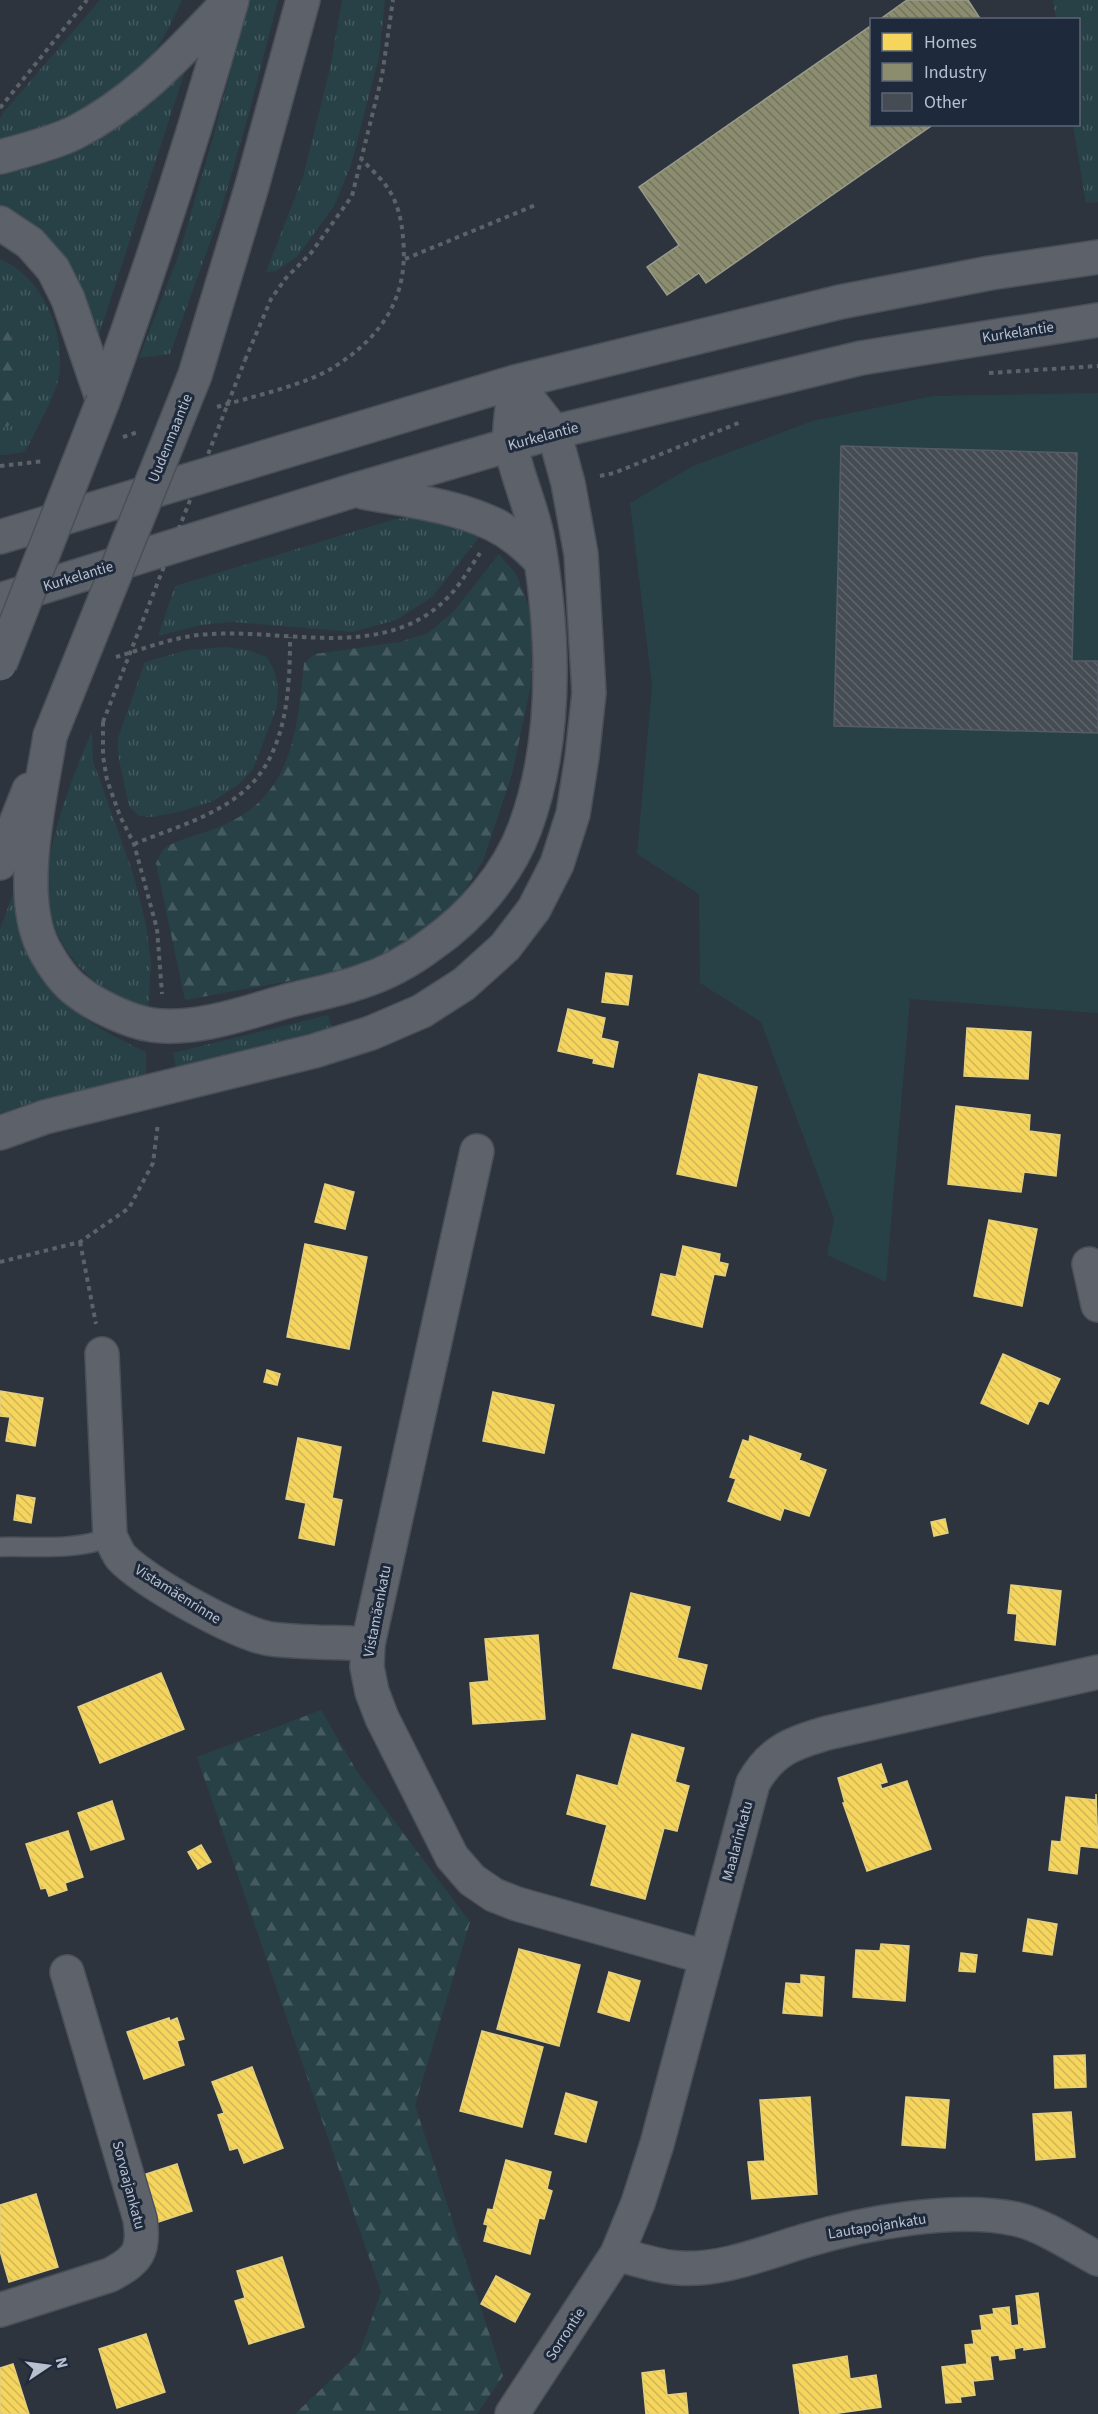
<svg xmlns="http://www.w3.org/2000/svg" width="1098" height="2414" font-family="'Source Sans 3',sans-serif">
	<defs>
		<pattern id="grass-tufts" width="24" height="20" patternUnits="userSpaceOnUse" patternTransform="scale(1.5)"><rect width="24" height="20" fill="#284146"/><path d="M3 7l-1-3M5 7V3M7 7l1-3M15 17l-1-3M17 17v-4M19 17l1-3" fill="none" stroke="#455b60"/></pattern>
		<pattern id="forest-firs" width="22" height="20" patternUnits="userSpaceOnUse" patternTransform="scale(1.5)"><rect width="22" height="20" fill="#284146"/><path d="M5 1l3.5 6h-7zM16 11l3.5 6h-7z" fill="#455b60"/></pattern>
		<pattern id="homes-back-hatch" width="6" height="6" patternUnits="userSpaceOnUse" patternTransform="scale(1.5)"><rect width="6" height="6" fill="#f6d55c"/><path d="M-1 5l2 2M0 0l6 6M5-1l2 2" fill="none" stroke="#d0b656"/></pattern>
		<pattern id="industry-back-hatch" width="6" height="6" patternUnits="userSpaceOnUse" patternTransform="scale(1.5)"><rect width="6" height="6" fill="#8c8c6e"/><path d="M-1 5l2 2M0 0l6 6M5-1l2 2" fill="none" stroke="#727360"/></pattern>
		<pattern id="building-back-hatch" width="6" height="6" patternUnits="userSpaceOnUse" patternTransform="scale(1.5)"><rect width="6" height="6" fill="#464c54"/><path d="M-1 5l2 2M0 0l6 6M5-1l2 2" fill="none" stroke="#5f646b"/></pattern>
	</defs>
	<rect width="100%" height="100%" fill="#2d343e"/>
	<!-- grass -->
	<path fill="url(#grass-tufts)" d="M 100,0 L 182,0 C 171,23 160,49 142,67 C 102,106 53,129 0,141 L 0,119 L 3,113 Z
		M 249,0 L 278,0 L 249,113 L 219,217 L 170,354 L 139,358 L 179,254 L 214,134 Z
		M 342,0 L 385,0 L 379,57 L 351,165 L 334,206 L 297,257 L 276,271 L 266,272 L 303,177 L 331,64 Z
		M 1053,0 L 1098,0 L 1098,202 L 1086,203 L 1073,125 L 1078,124 L 1078,20 L 1056,19 Z
		M 187,65 L 95,347 L 0,208 L 0,174 C 22,169 46,165 66,155 C 111,133 149,95 187,65 Z
		M 0,259 C 42,276 66,332 59,376 C 57,393 34,434 25,452 L 3,455 L 0,455 L 0,429 L 14,423 L 11,325 L 0,297 Z
		M 417,517 L 447,522 L 481,535 L 432,597 L 396,620 L 353,632 L 233,622 L 201,625 L 158,636 L 175,586 L 395,519 Z
		M 226,647 L 248,650 L 267,657 L 274,670 L 278,687 L 277,707 L 253,769 L 238,785 L 213,801 L 179,812 L 151,817 L 139,816 L 129,806 L 118,755 L 118,738 L 145,662 L 187,650 Z
		M 92,731 L 93,761 L 133,873 L 145,920 L 151,961 L 148,1013 C 98,992 51,952 47,893 C 44,849 74,772 92,731 Z
		M 13,894 C 17,915 21,937 30,957 C 33,964 39,970 43,976 C 72,1015 103,1032 146,1052 L 146,1080 C 96,1086 46,1095 0,1114 L 0,929 Z
		M 328,1015 L 334,1035 L 177,1072 L 173,1053 Z"/>
	<!-- forest -->
	<path fill="url(#forest-firs)" d="M 0,297 L 11,325 L 21,411 L 14,423 L 0,429 Z
		M 499,554 L 516,574 L 530,609 L 533,676 L 512,774 L 483,861 L 453,909 L 413,940 L 372,962 L 328,974 L 185,1000 L 156,863 C 159,858 162,850 166,847 C 177,840 201,834 214,829 C 291,801 297,736 304,663 L 315,654 L 400,642 L 428,633 L 454,611 Z
		M 321,1710 L 358,1773 L 470,1922 L 415,2105 L 503,2376 L 477,2414 L 295,2414 L 360,2352 L 381,2292 L 197,1757 Z"/>
	<!-- pitch -->
	<path fill="#284146" d="M 1098,393 L 1098,1013 L 910,999 L 886,1282 L 827,1255 L 834,1219 L 761,1022 L 700,983 L 699,894 L 637,854 L 652,686 L 630,503 L 693,466 L 812,421 L 933,396 Z"/>
	<!-- homes -->
	<path fill="url(#homes-back-hatch)" stroke="#e3cf7e" stroke-width="1.5" d="M 606,973 L 632,976 L 628,1005 L 602,1002 Z
		M 568,1009 L 605,1018 L 601,1038 L 618,1042 L 613,1067 L 593,1063 L 594,1059 L 558,1051 Z
		M 967,1028 L 1031,1032 L 1028,1079 L 964,1076 Z
		M 699,1074 L 757,1087 L 736,1186 L 677,1174 Z
		M 956,1106 L 1030,1115 L 1029,1131 L 1060,1135 L 1056,1176 L 1024,1172 L 1021,1192 L 948,1184 Z
		M 325,1184 L 354,1192 L 345,1229 L 315,1222 Z
		M 989,1220 L 1037,1229 L 1022,1306 L 974,1296 Z
		M 305,1244 L 367,1257 L 349,1349 L 287,1337 Z
		M 683,1246 L 720,1254 L 719,1262 L 728,1264 L 725,1276 L 714,1274 L 702,1327 L 652,1315 L 661,1274 L 676,1277 Z
		M 1003,1354 L 1060,1379 L 1048,1404 L 1039,1400 L 1028,1424 L 981,1403 Z
		M 267,1370 L 280,1374 L 277,1385 L 264,1382 Z
		M 0,1391 L 43,1398 L 35,1446 L 6,1441 L 10,1417 L 0,1416 Z
		M 493,1392 L 554,1405 L 544,1453 L 483,1441 Z
		M 750,1436 L 801,1454 L 799,1460 L 826,1470 L 809,1516 L 784,1508 L 780,1520 L 728,1501 L 736,1479 L 730,1477 L 743,1440 L 749,1442 Z
		M 298,1438 L 341,1447 L 332,1498 L 342,1500 L 334,1545 L 299,1538 L 306,1503 L 286,1499 Z
		M 17,1495 L 35,1498 L 31,1523 L 14,1520 Z
		M 945,1519 L 948,1533 L 934,1536 L 931,1522 Z
		M 1011,1585 L 1061,1591 L 1055,1645 L 1015,1640 L 1017,1614 L 1008,1613 Z
		M 631,1593 L 690,1607 L 677,1658 L 707,1665 L 701,1689 L 613,1668 Z
		M 538,1635 L 545,1719 L 473,1724 L 470,1683 L 489,1681 L 485,1639 Z
		M 161,1673 L 184,1729 L 100,1763 L 78,1707 Z
		M 632,1734 L 684,1748 L 675,1782 L 689,1786 L 677,1831 L 664,1828 L 645,1899 L 591,1885 L 607,1825 L 567,1814 L 577,1775 L 618,1786 Z
		M 881,1764 L 887,1782 L 880,1784 L 882,1789 L 907,1781 L 931,1849 L 867,1871 L 843,1803 L 845,1803 L 838,1778 Z
		M 1096,1794 L 1098,1848 L 1080,1846 L 1077,1874 L 1049,1870 L 1052,1841 L 1061,1842 L 1066,1797 L 1096,1800 Z
		M 112,1801 L 124,1839 L 91,1850 L 78,1813 Z
		M 68,1831 L 83,1877 L 65,1883 L 67,1890 L 49,1896 L 46,1888 L 41,1889 L 26,1844 Z
		M 201,1845 L 211,1862 L 198,1869 L 188,1852 Z
		M 1028,1919 L 1057,1924 L 1052,1955 L 1023,1951 Z
		M 881,1944 L 909,1946 L 905,2001 L 853,1997 L 856,1950 L 880,1951 Z
		M 519,1949 L 580,1965 L 559,2046 L 497,2029 Z
		M 961,1953 L 977,1955 L 975,1972 L 959,1971 Z
		M 609,1972 L 640,1981 L 629,2021 L 598,2012 Z
		M 801,1975 L 824,1977 L 822,2016 L 783,2013 L 786,1983 L 801,1984 Z
		M 169,2018 L 170,2021 L 177,2018 L 184,2039 L 177,2041 L 184,2065 L 144,2079 L 127,2032 Z
		M 482,2031 L 543,2047 L 522,2127 L 460,2111 Z
		M 1085,2055 L 1086,2087 L 1055,2088 L 1054,2056 Z
		M 252,2067 L 283,2148 L 244,2163 L 238,2148 L 230,2150 L 218,2115 L 224,2113 L 212,2082 Z
		M 566,2093 L 597,2102 L 586,2142 L 555,2134 Z
		M 810,2097 L 817,2194 L 752,2199 L 748,2162 L 765,2161 L 760,2100 Z
		M 906,2097 L 949,2100 L 945,2148 L 902,2145 Z
		M 1071,2112 L 1075,2157 L 1036,2160 L 1033,2114 Z
		M 506,2160 L 551,2172 L 547,2189 L 552,2191 L 544,2219 L 539,2218 L 530,2254 L 484,2241 L 488,2225 L 484,2224 L 488,2209 L 493,2210 Z
		M 177,2164 L 192,2211 L 152,2224 L 137,2177 Z
		M 36,2194 L 58,2267 L 9,2282 L 0,2251 L 0,2205 Z
		M 282,2257 L 304,2327 L 249,2344 L 235,2301 L 245,2298 L 237,2271 Z
		M 496,2276 L 530,2294 L 515,2322 L 481,2304 Z
		M 1038,2293 L 1045,2347 L 1024,2350 L 1024,2347 L 1014,2349 L 1015,2358 L 1000,2360 L 999,2355 L 990,2356 L 993,2379 L 973,2381 L 975,2395 L 960,2397 L 961,2402 L 946,2403 L 942,2367 L 967,2364 L 965,2345 L 974,2344 L 972,2331 L 982,2330 L 980,2316 L 994,2314 L 993,2309 L 1009,2307 L 1011,2326 L 1019,2325 L 1016,2296 Z
		M 146,2334 L 165,2392 L 117,2408 L 99,2349 Z
		M 847,2356 L 850,2379 L 876,2375 L 881,2407 L 832,2414 L 800,2414 L 793,2365 Z
		M 13,2364 L 29,2414 L 0,2414 L 0,2368 Z
		M 664,2370 L 667,2395 L 686,2393 L 688,2414 L 646,2414 L 642,2373 Z"/>
	<!-- industry -->
	<path fill="url(#industry-back-hatch)" stroke="#999c8b" stroke-width="1.5" d="M 907,0 L 968,0 L 981,20 L 879,20 Z
		M 872,25 L 872,124 L 934,124 L 706,283 L 699,273 L 667,295 L 647,267 L 679,245 L 639,187 Z"/>
	<!-- building -->
	<path fill="url(#building-back-hatch)" stroke="#555c65" stroke-width="1.5" d="M 841,446 L 1077,453 L 1072,661 L 1098,661 L 1098,733 L 834,726 Z"/>
	<g fill="none" stroke-linecap="round" stroke-linejoin="round">
		<defs>
			<path id="service" d="M 0,1547 C 35,1546 77,1551 110,1537"/>
			<path id="minor" d="M 477,1151 L 368,1644 L 367,1667 L 372,1692 L 382,1718 L 452,1857 L 472,1880 L 494,1895 L 517,1904 L 705,1957
				M 1089,1264 L 1098,1305
				M 102,1354 L 110,1537 C 114,1543 117,1552 121,1557 C 143,1581 239,1635 271,1639 C 303,1643 336,1642 368,1644
				M 617,2254 C 637,2259 658,2267 679,2268 C 721,2271 764,2253 804,2241 C 863,2223 955,2206 1016,2219 C 1045,2226 1072,2245 1098,2259
				M 0,2310 L 110,2275 C 138,2260 145,2251 140,2219 L 67,1972
				M 512,2414 L 617,2254 L 638,2203 L 657,2144 L 753,1783 C 771,1751 792,1743 827,1733 L 1098,1672"/>
			<path id="secondary" d="M 0,157 C 25,150 51,144 74,133 C 139,100 180,52 230,0
				M 0,223 L 30,243 L 53,269 L 68,299 L 103,401
				M 195,375 L 252,186 L 303,0
				M 103,401 C 151,268 194,136 232,0
				M 363,492 C 406,500 453,505 493,524 C 512,533 526,546 540,560
				M 0,537 L 515,382 L 840,302 L 990,273 L 1098,257
				M 0,600 L 355,490 L 554,432 L 861,358 L 1098,320
				M 50,736 C 41,795 16,892 43,947 C 51,962 63,981 77,991 C 94,1005 130,1022 152,1025 C 196,1031 245,1013 287,1001 C 311,995 337,990 360,982 C 386,974 411,960 432,944 C 472,916 508,874 525,828 C 558,738 554,634 538,541 C 534,517 524,493 517,469 C 515,461 511,452 510,445 C 508,425 514,402 515,382
				M 0,863 L 29,790
				M 0,1133 L 45,1117 L 314,1051 L 371,1033 L 422,1011 L 464,984 L 505,947 L 534,909 L 557,864 L 573,814 L 582,757 L 589,693 L 581,554 L 568,483 L 554,432 L 515,382"/>
		</defs>
		<!-- service casing -->
		<use href="#service" stroke="#4b5058" stroke-width="21"/>
		<!-- minor casing -->
		<use href="#minor" stroke="#4b5058" stroke-width="36"/>
		<!-- secondary casing -->
		<use href="#secondary" stroke="#4b5058" stroke-width="36"/>
		<!-- path -->
		<path stroke="#5b6268" stroke-width="4" stroke-dasharray="4.5 4.5" stroke-linecap="butt" d="M 0,108 L 87,0
			M 405,259 L 538,204
			M 245,360 L 271,299 L 286,278 L 311,253 L 352,196 L 382,76 L 393,0
			M 989,373 L 1098,366
			M 217,407 C 250,397 306,385 334,367 C 383,336 409,296 403,238 C 402,222 398,204 389,190 C 382,179 371,169 362,160
			M 123,437 L 138,432
			M 0,466 L 44,461
			M 600,476 L 614,473 L 741,422
			M 116,657 C 140,650 166,640 191,636 C 275,623 384,668 451,594 C 462,582 471,566 480,553
			M 103,722 L 103,756 L 107,780 L 120,816 L 134,844 L 157,929 L 162,994
			M 134,844 C 170,829 212,818 243,792 C 287,755 290,690 290,637
			M 80,1242 L 96,1324
			M 0,1262 L 80,1242 L 129,1208 L 153,1163 L 158,1123"/>
		<!-- service -->
		<use href="#service" stroke="#5e636b" stroke-width="18"/>
		<!-- minor -->
		<use href="#minor" stroke="#5e636b" stroke-width="33"/>
		<!-- secondary -->
		<use href="#secondary" stroke="#5c616a" stroke-width="33"/>
		<defs>
			<path id="secondary-bridge" d="M 0,664 L 103,401
				M 50,736 L 195,375"/>
		</defs>
		<!-- secondary-bridge casing -->
		<use href="#secondary-bridge" stroke="#4b5058" stroke-width="36" stroke-linecap="butt"/>
		<!-- path-bridge -->
		<path stroke="#5b6268" stroke-width="4" stroke-dasharray="4.5 4.5" stroke-linecap="butt" d="M 103,722 L 245,360"/>
		<!-- secondary-bridge -->
		<use href="#secondary-bridge" stroke="#5c616a" stroke-width="33"/>
	</g>
	<g text-anchor="middle" stroke-width="6" stroke-linejoin="round" paint-order="stroke">
		<!-- street labels -->
		<g font-size="15" fill="#b8c0ce" stroke="#1e2a3b">
			<text transform="translate(1018 332) rotate(-9)" y="5">Kurkelantie</text>
			<text transform="translate(543 436) rotate(-15)" y="5">Kurkelantie</text>
			<text transform="translate(170 438) rotate(-68)" y="5">Uudenmaantie</text>
			<text transform="translate(78 576) rotate(-17)" y="5">Kurkelantie</text>
			<text transform="translate(178 1594) rotate(32)" y="5">Vistamäenrinne</text>
			<text transform="translate(377 1611) rotate(-79)" y="5">Vistamäenkatu</text>
			<text transform="translate(737 1841) rotate(-75)" y="5">Maalarinkatu</text>
			<text transform="translate(129 2185) rotate(75)" y="5">Sorvaajankatu</text>
			<text transform="translate(877 2226) rotate(-9)" y="5">Lautapojankatu</text>
			<text transform="translate(565 2334) rotate(-57)" y="5">Sorrontie</text>
		</g>
	</g>
	<!-- legend -->
	<rect x="870" y="18" width="210" height="108" fill="#1e2a3b" stroke="#5c6676" stroke-width="1.5"/>
	<rect x="882" y="33" width="30" height="18" fill="#f6d55c" stroke="#5c6676" stroke-width="1.5"/>
	<text x="924" y="48" font-size="18" fill="#b8c0ce">Homes</text>
	<rect x="882" y="63" width="30" height="18" fill="#8c8c6e" stroke="#5c6676" stroke-width="1.5"/>
	<text x="924" y="78" font-size="18" fill="#b8c0ce">Industry</text>
	<rect x="882" y="93" width="30" height="18" fill="#464c54" stroke="#5c6676" stroke-width="1.5"/>
	<text x="924" y="108" font-size="18" fill="#b8c0ce">Other</text>
	<!-- north arrow -->
	<g transform="translate(48 2366) rotate(77)" stroke="#1e2a3b" stroke-width="4.5" paint-order="stroke">
	<path d="M0-4.5L10 22L0 15L-10 22Z" fill="#b8c0ce"/>
	<text y="-9" font-size="16" font-weight="bold" text-anchor="middle" fill="#b8c0ce">N</text>
	</g>
</svg>
